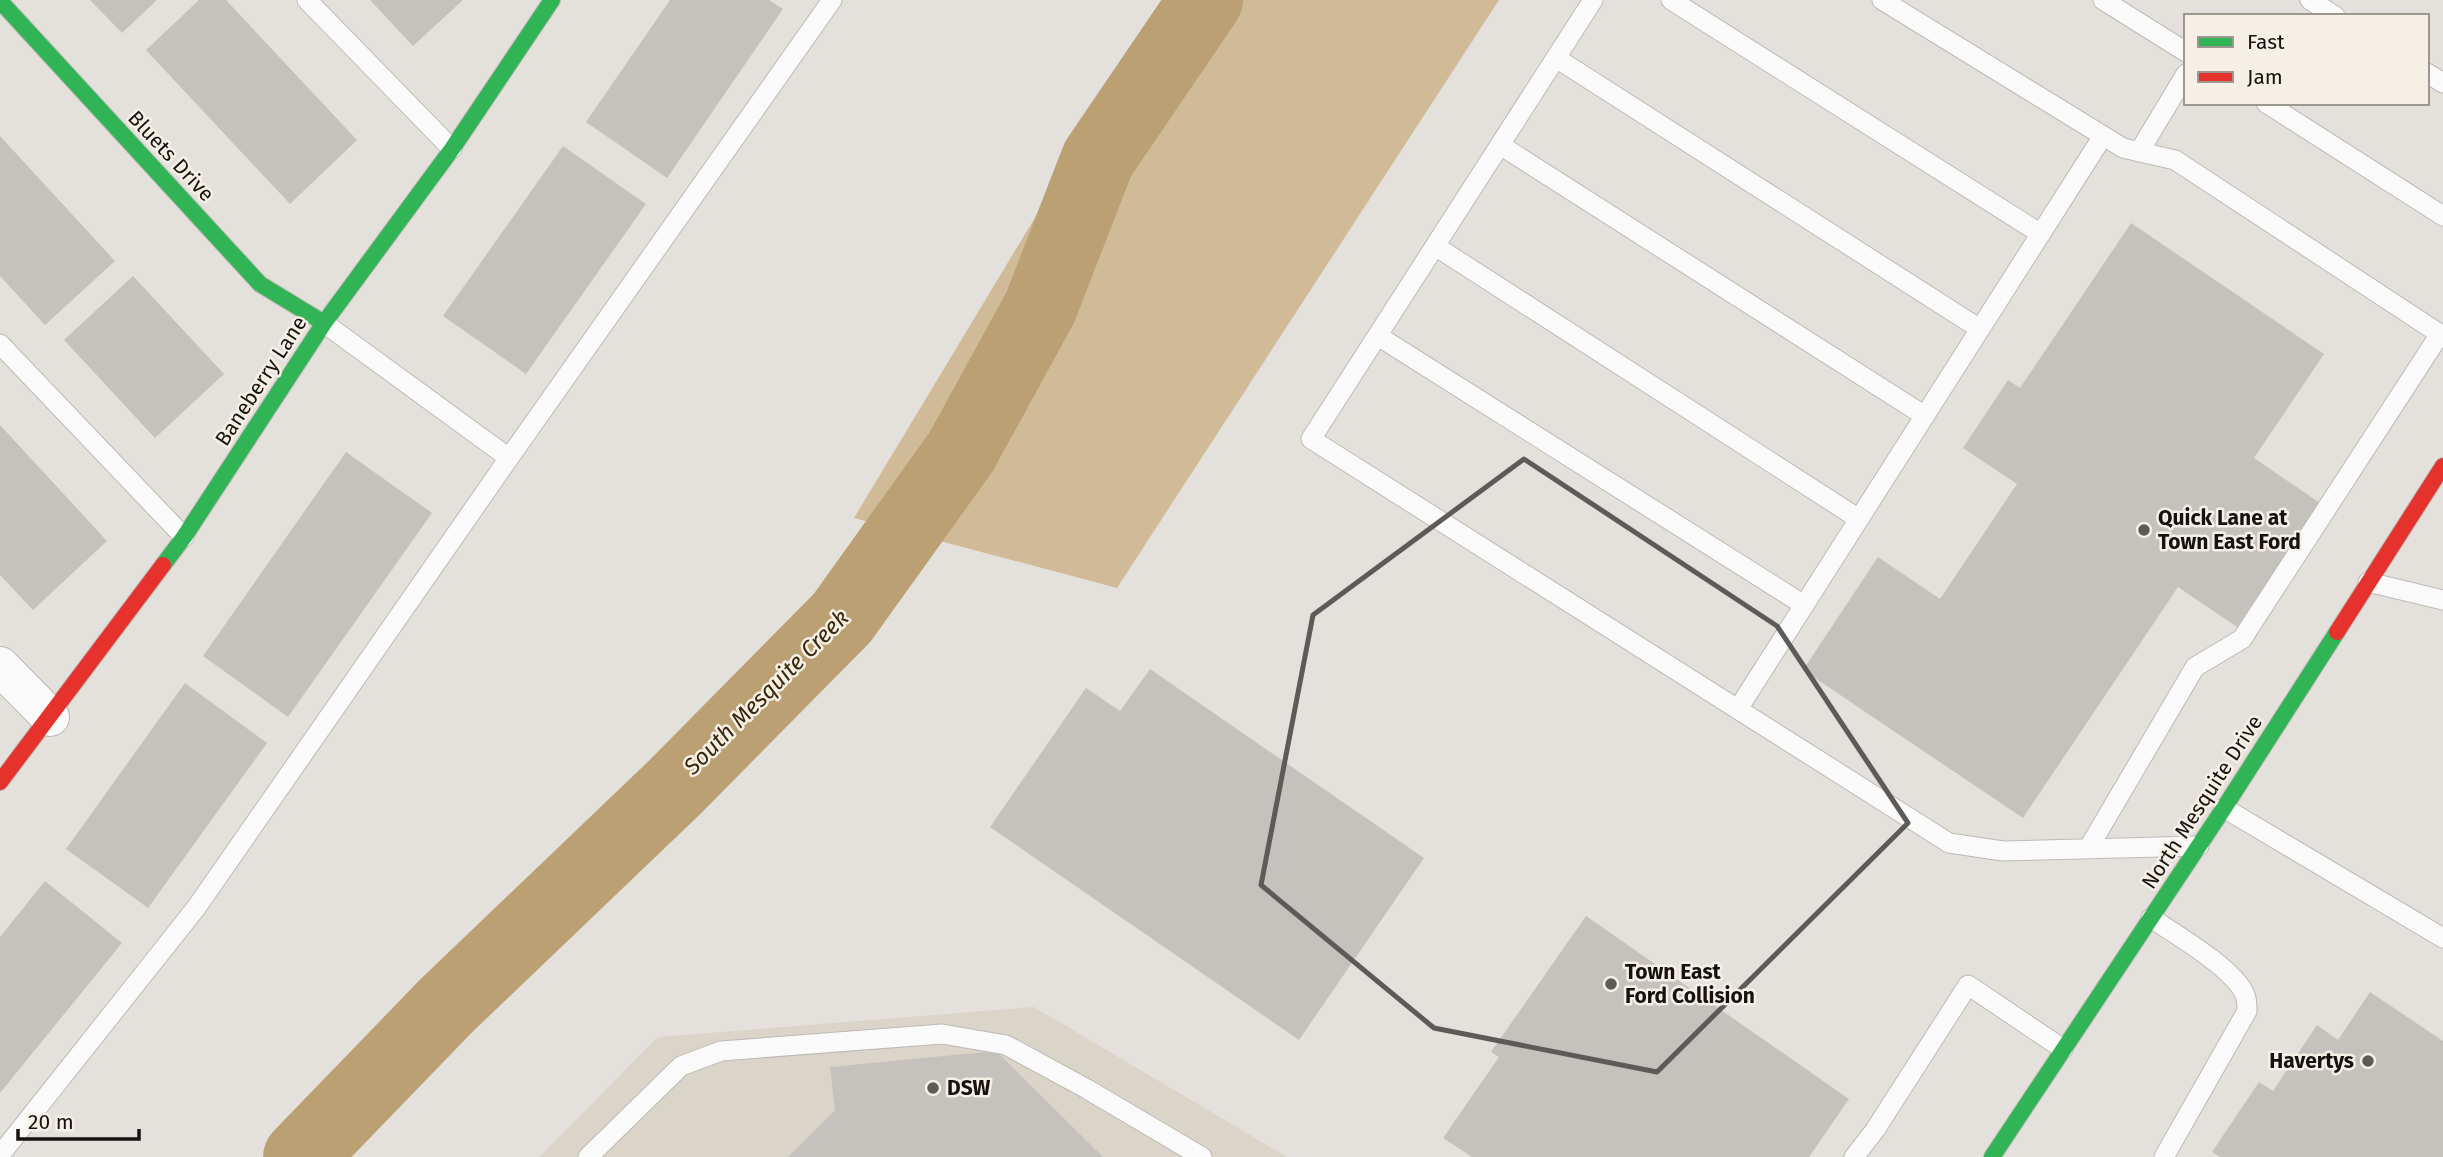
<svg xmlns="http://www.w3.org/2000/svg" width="2443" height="1157" font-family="'Fira Sans',sans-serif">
	<rect width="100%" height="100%" fill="#e4e1dc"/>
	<!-- built -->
	<path fill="#dbd4c9" d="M 1034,1007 L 1287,1157 L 539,1157 L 658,1037 Z"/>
	<!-- forest -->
	<path fill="#d1ba97" d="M 1166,0 L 1499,0 L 1117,588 L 854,518 Z"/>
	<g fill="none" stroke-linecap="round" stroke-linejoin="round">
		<!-- river -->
		<path stroke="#bba074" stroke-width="74" d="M 300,1157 L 446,1006 L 675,787 L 842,618 L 961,452 L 1040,308 L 1098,159 L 1206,0"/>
	</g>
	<!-- building -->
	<path fill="#c5c2be" d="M 90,0 L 157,0 L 122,33 Z
		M 199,0 L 226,0 L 357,140 L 290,204 L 146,50 Z
		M 370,0 L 463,0 L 413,46 Z
		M 670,0 L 769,0 L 783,9 L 667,178 L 586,122 Z
		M 0,136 L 115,261 L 45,325 L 0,276 Z
		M 563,146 L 646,204 L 526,374 L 443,316 Z
		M 2131,223 L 2324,354 L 2254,458 L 2320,503 L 2237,627 L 2178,587 L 2023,818 L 1803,670 L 1878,557 L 1940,599 L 2017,484 L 1963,448 L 2008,380 L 2020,388 Z
		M 133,276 L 224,374 L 155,438 L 64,340 Z
		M 0,425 L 107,541 L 33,610 L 0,575 Z
		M 346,452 L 432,513 L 288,717 L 203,656 Z
		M 1150,669 L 1424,858 L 1299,1040 L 990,827 L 1086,688 L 1120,711 Z
		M 185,683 L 267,743 L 148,908 L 66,849 Z
		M 45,881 L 122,943 L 0,1093 L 0,937 Z
		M 1586,916 L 1849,1099 L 1809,1157 L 1472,1157 L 1443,1138 L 1499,1057 L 1491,1052 Z
		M 2370,992 L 2443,1041 L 2443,1157 L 2220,1157 L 2212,1152 L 2259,1082 L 2273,1091 L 2317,1025 L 2338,1040 Z
		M 996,1051 L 1103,1157 L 788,1157 L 835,1110 L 830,1067 Z"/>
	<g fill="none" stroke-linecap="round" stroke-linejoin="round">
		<defs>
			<path id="lane" d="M 307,0 L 452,149
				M 1593,0 L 1311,439 L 1949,843 L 2003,851 L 2199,846
				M 1671,0 L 2041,234
				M 1882,0 L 2123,148 L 2175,160 L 2443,336
				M 2103,0 L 2186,52
				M 2310,0 L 2335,16
				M 1556,58 L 1980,329
				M 2427,73 L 2443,83
				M 2266,103 L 2443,216
				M 1500,145 L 1925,416
				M 2139,152 L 2186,74
				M 1435,246 L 1859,519
				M 324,323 L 509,458
				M 1378,336 L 1804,605
				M 0,344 L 184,537
				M 2368,582 L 2443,600
				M 1738,709 L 2103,136
				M 2224,808 L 2443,938
				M 2088,849 L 2195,667 L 2242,639 L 2440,334
				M 2151,918 C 2175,934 2235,969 2245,995 C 2247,999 2247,1007 2247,1011 L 2164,1157
				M 0,1155 L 196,908 L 509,458 L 832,0
				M 588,1157 L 681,1066 L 721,1051 L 942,1034 L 1006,1045 L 1087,1089 L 1202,1157
				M 1854,1157 L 1875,1130 L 1968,985 L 2063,1049"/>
			<path id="street" d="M 0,666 L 50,717"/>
			<path id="fast" d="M 0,1 L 260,284 L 324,323
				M 163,565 L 184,537 L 324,323 L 452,149 L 552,0
				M 1992,1157 L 2224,808 L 2337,632"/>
			<path id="jam" d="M 2337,632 L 2443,466
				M 0,782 L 163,565"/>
		</defs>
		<!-- lane casing -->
		<use href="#lane" stroke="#bcbab6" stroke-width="21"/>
		<!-- street casing -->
		<use href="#street" stroke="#bcbab6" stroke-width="40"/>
		<!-- fast casing -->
		<use href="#fast" stroke="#bcbab6" stroke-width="18"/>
		<!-- jam casing -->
		<use href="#jam" stroke="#bcbab6" stroke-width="18"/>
		<!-- lane -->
		<use href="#lane" stroke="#fbfafa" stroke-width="19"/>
		<!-- street -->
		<use href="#street" stroke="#fbfafa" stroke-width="38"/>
		<!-- fast -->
		<use href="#fast" stroke="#30b455" stroke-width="16"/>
		<!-- jam -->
		<use href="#jam" stroke="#e5322d" stroke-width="16"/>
	</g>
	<!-- marked area -->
	<path fill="none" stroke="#5d5a57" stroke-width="5" stroke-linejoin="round" d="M 1524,459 L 1777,626 L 1908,823 L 1657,1072 L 1434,1028 L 1261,885 L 1313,615 Z"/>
	<!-- markers -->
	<g fill="#5d5a57" stroke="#f6efe5" stroke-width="2.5">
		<circle cx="2144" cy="530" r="7"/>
		<circle cx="1611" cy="984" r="7"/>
		<circle cx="2368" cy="1061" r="7"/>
		<circle cx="933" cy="1088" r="7"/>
	</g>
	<g text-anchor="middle" stroke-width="5" stroke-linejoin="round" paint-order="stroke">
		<!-- street labels -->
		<g font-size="21" fill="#15120f" stroke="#f6efe5">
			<text transform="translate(171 156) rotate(47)" y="7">Bluets Drive</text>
			<text transform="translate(261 381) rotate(-57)" y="7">Baneberry Lane</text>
			<text transform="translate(2202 802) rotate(-57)" y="7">North Mesquite Drive</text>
		</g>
		<!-- poi labels -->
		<g font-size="21" font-weight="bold" fill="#15120f" stroke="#f6efe5" text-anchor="start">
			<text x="2158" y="525">Quick Lane at<tspan x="2158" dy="24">Town East Ford</tspan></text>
			<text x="1625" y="979">Town East<tspan x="1625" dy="24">Ford Collision</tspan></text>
			<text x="2354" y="1068" text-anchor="end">Havertys</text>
			<text x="947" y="1095">DSW</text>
		</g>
		<!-- water labels -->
		<g font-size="23" font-style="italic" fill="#37270a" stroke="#f6efe5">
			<text transform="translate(766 692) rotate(-45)" y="8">South Mesquite Creek</text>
		</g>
	</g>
	<!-- legend -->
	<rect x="2184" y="14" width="245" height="91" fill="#f6efe5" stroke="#9c978f" stroke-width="2"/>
	<rect x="2198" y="37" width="35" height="10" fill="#30b455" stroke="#9c978f" stroke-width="2"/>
	<text x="2247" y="49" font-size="21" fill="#15120f">Fast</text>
	<rect x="2198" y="72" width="35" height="10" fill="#e5322d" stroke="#9c978f" stroke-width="2"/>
	<text x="2247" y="84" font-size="21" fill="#15120f">Jam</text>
	<!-- scale -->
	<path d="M18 1129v10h121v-10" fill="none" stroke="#15120f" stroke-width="3.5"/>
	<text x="28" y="1129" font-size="21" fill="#15120f" stroke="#f6efe5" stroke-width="5" paint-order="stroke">20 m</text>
</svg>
